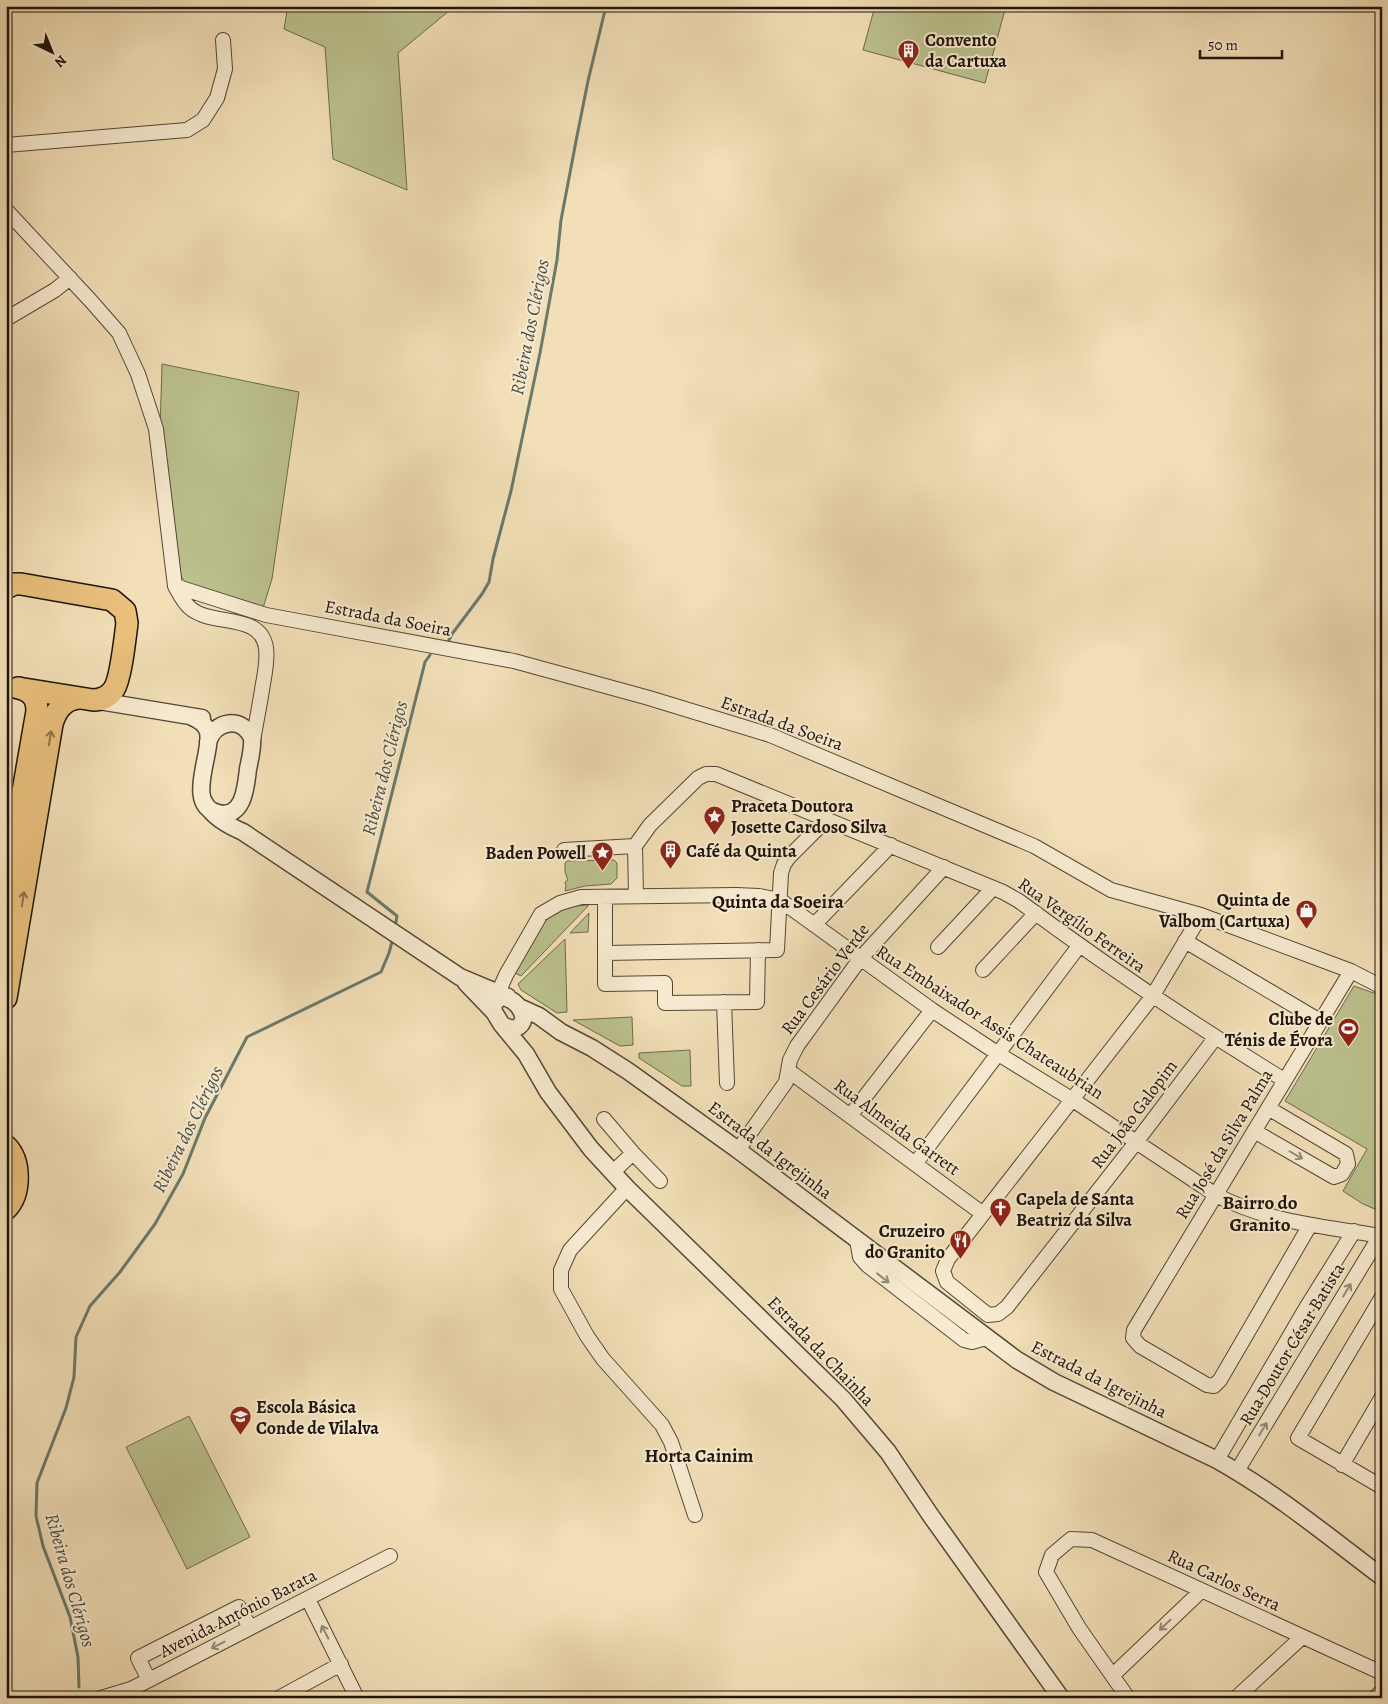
<svg xmlns="http://www.w3.org/2000/svg" width="1388" height="1704" font-family="Alegreya,serif">
	<rect width="100%" height="100%" fill="#f2dfb7"/>
	<filter id="stains"><feTurbulence type="fractalNoise" baseFrequency=".004" numOctaves="4"/><feColorMatrix values="0 0 0 0 .2 0 0 0 0 .09 0 0 0 0 .02 0 0 0 .5 -.17"/></filter>
	<radialGradient id="worn" r=".72"><stop offset=".6" stop-color="#630" stop-opacity="0"/><stop offset="1" stop-color="#630" stop-opacity=".3"/></radialGradient>
	<!-- green -->
	<path fill="#bbc18e" stroke="#6d6a4c" d="M 288,6 L 455,6 L 398,53 L 407,190 L 333,159 L 325,47 L 284,29 Z
		M 875,6 L 1006,6 L 985,83 L 863,50 Z
		M 162,364 L 299,392 L 272,579 L 263,608 L 185,582 L 181,576 L 160,431 Z
		M 614,860 L 617,863 L 617,878 L 611,884 L 585,886 L 565,891 L 566,886 L 565,882 L 568,880 L 565,872 L 565,863 L 567,861 Z
		M 589,905 L 521,976 L 515,973 C 524,957 539,922 554,913 C 564,906 577,906 589,905 Z
		M 589,913 L 588,932 L 570,933 Z
		M 565,939 L 567,1012 L 557,1013 L 521,990 L 518,984 Z
		M 1354,986 L 1382,996 L 1382,1212 L 1363,1204 L 1343,1191 L 1367,1149 L 1285,1101 Z
		M 632,1017 L 633,1045 L 620,1046 L 573,1020 Z
		M 690,1050 L 691,1086 L 682,1086 L 639,1058 L 639,1053 Z
		M 189,1416 L 250,1537 L 187,1569 L 126,1447 Z"/>
	<g fill="none" stroke-linecap="round" stroke-linejoin="round">
		<!-- stream -->
		<path stroke="#69796c" stroke-width="3" d="M 448,642 L 452,634 L 482,594 L 489,582 L 493,559 L 511,491 L 540,353 L 557,260 L 561,220 L 577,136 L 588,81 L 606,6
			M 395,927 L 397,916 L 367,892 L 425,662 L 430,655
			M 79,1687 L 78,1657 L 70,1617 L 43,1546 L 36,1516 L 37,1483 L 66,1408 L 74,1377 L 76,1337 L 90,1306 L 120,1272 L 155,1224 L 183,1174 L 205,1118 L 247,1037 L 381,972 L 389,953 L 393,938"/>
		<defs>
			<path id="minor" d="M 6,145 L 187,130 L 203,120 L 217,98 L 225,69 L 223,40
				M 6,210 L 90,300 L 119,333 L 138,374 L 156,429 L 175,586 C 179,593 183,602 190,608 C 212,627 261,612 266,648 C 268,662 264,676 262,690 C 259,709 255,728 252,747
				M 6,319 L 55,290 L 70,278
				M 175,586 L 266,615 L 514,661 L 649,698 L 770,735 L 1034,846 L 1111,890 L 1201,915 L 1351,971 L 1382,987
				M 564,850 L 635,846
				M 636,896 L 635,846 L 650,825 L 698,778 L 706,774 L 716,774 L 1003,892 L 1019,901 C 1105,965 1193,1024 1284,1080
				M 605,898 L 605,984 L 665,983 L 665,1003 L 757,1002 L 758,950
				M 1201,915 L 1152,997 L 948,1259 L 943,1271 L 947,1282 L 988,1315 L 998,1314 L 1007,1307 L 1137,1141 L 1215,1038
				M 814,925 L 891,845
				M 1185,941 L 1320,1021
				M 938,947 L 993,888
				M 605,953 L 777,950 L 781,873 L 784,864 L 789,857 L 827,819
				M 983,970 L 1036,913
				M 495,1000 L 506,975 L 541,914 L 560,903 L 581,897 L 736,895 L 759,896 L 780,900 L 932,1010 L 997,1053 L 1073,1100 L 1216,1195 C 1267,1222 1326,1227 1382,1236
				M 724,1002 L 727,1083
				M 789,1071 L 983,1214
				M 850,1116 L 932,1010
				M 604,1119 L 633,1153 L 660,1181
				M 1254,1131 L 1334,1177 L 1342,1174 L 1348,1164 L 1346,1154 L 1268,1108
				M 738,1150 L 786,1082 L 790,1060 L 797,1046 L 860,959 L 944,867
				M 915,1164 L 1079,946
				M 613,1172 L 633,1153
				M 627,1188 L 570,1250 L 561,1270 L 561,1289 L 587,1336 L 603,1359 L 662,1425 L 671,1442 L 695,1515
				M 1310,1225 L 1220,1380 L 1214,1386 L 1207,1385 L 1140,1346 L 1133,1338 L 1134,1330 L 1351,971
				M 857,1240 L 860,1257 L 867,1265 L 964,1340 L 972,1342 L 986,1338
				M 1382,1297 L 1298,1438 L 1382,1487
				M 1217,1460 L 1306,1308 L 1354,1231
				M 1342,1465 L 1382,1397
				M 1237,1471 L 1380,1236
				M 308,1599 L 357,1698
				M 1113,1675 L 1201,1591
				M 149,1680 L 138,1658 L 239,1607 L 250,1628
				M 101,1698 L 131,1689 L 149,1680 L 390,1556
				M 279,1698 L 341,1664
				M 1128,1698 L 1079,1628 L 1046,1572 L 1052,1555 L 1071,1539 L 1092,1540 L 1382,1673
				M 1236,1698 L 1302,1637
				M 1375,1698 L 1382,1691"/>
			<path id="tertiary" d="M 93,700 L 202,718
				M 192,717 C 199,720 206,724 208,732 C 213,753 184,805 218,813 C 244,819 246,786 248,769 C 250,759 253,748 252,738 C 242,716 215,720 208,742
				M 203,800 C 211,816 227,825 243,832 L 460,977 L 508,997
				M 466,983 L 494,1012 L 502,1025 L 512,1029 C 535,1025 518,996 500,997 L 493,1005 L 494,1012
				M 519,1007 L 539,1016 L 561,1032 L 592,1048 L 628,1071 L 738,1150 L 1017,1360 L 1054,1382 L 1217,1460 C 1276,1493 1328,1536 1382,1577
				M 502,1025 L 526,1054 L 548,1092 L 591,1149 L 627,1188 L 843,1399 L 888,1452 L 931,1516 L 1061,1698"/>
			<path id="primary" d="M 6,588 L 14,584 L 21,584 L 112,600 L 125,611 L 127,623 C 125,638 121,678 114,689 C 109,697 102,700 93,700 L 18,688
				M 6,889 L 37,711 C 37,698 31,691 19,688
				M 6,998 L 52,724 C 56,710 64,699 79,698
				M 6,1146 C 21,1161 21,1194 6,1209"/>
		</defs>
		<!-- minor casing -->
		<use href="#minor" stroke="#544736" stroke-width="16"/>
		<!-- tertiary casing -->
		<use href="#tertiary" stroke="#544736" stroke-width="19"/>
		<!-- primary casing -->
		<use href="#primary" stroke="#1f140b" stroke-width="24"/>
		<!-- minor -->
		<use href="#minor" stroke="#f7ead0" stroke-width="14"/>
		<!-- tertiary -->
		<use href="#tertiary" stroke="#f7ead0" stroke-width="16"/>
		<!-- primary -->
		<use href="#primary" stroke="#e9c07c" stroke-width="21"/>
	</g>
	<!-- one-way arrows -->
	<defs><path id="oneway-shaft" d="M-6 0H5M1.5-3L5.5 0L1.5 3" fill="none" stroke-width="1.6" stroke-linecap="round" stroke-linejoin="round" transform="scale(1.25)"/></defs>
	<g stroke="#8e7349">
		<use href="#oneway-shaft" transform="translate(50 738) rotate(-81)"/>
		<use href="#oneway-shaft" transform="translate(23 899) rotate(-81)"/>
	</g>
	<g stroke="#968a77">
		<use href="#oneway-shaft" transform="translate(1296 1155) rotate(30)"/>
		<use href="#oneway-shaft" transform="translate(883 1278) rotate(38)"/>
		<use href="#oneway-shaft" transform="translate(1347 1290) rotate(-59)"/>
		<use href="#oneway-shaft" transform="translate(1263 1429) rotate(-59)"/>
		<use href="#oneway-shaft" transform="translate(1165 1625) rotate(136)"/>
		<use href="#oneway-shaft" transform="translate(325 1632) rotate(-117)"/>
		<use href="#oneway-shaft" transform="translate(218 1645) rotate(153)"/>
	</g>
	<!-- icons -->
	<defs>
		<symbol id="building-pin" viewBox="-11 -11 22 30"><path d="M0 17L-7.5 6A9.5 9.5 0 1 1 7.5 6Z" fill="#8f2418" stroke="#f7ead0"/><path d="M-4-6H4V6H1V3H-1V6H-4ZM-2.5-4.3h1.7v1.8h-1.7ZM.8-4.3h1.7v1.8H.8ZM-2.5-1h1.7V.8h-1.7ZM.8-1h1.7V.8H.8Z" fill="#fff"/></symbol>
		<symbol id="sight-pin" viewBox="-11 -11 22 30"><path d="M0 17L-7.5 6A9.5 9.5 0 1 1 7.5 6Z" fill="#8f2418" stroke="#f7ead0"/><path d="M0-6L1.8-2.2L6-1.7L2.9 1.2L3.7 5.4L0 3.3L-3.7 5.4L-2.9 1.2L-6-1.7L-1.8-2.2Z" fill="#fff"/></symbol>
		<symbol id="shop-pin" viewBox="-11 -11 22 30"><path d="M0 17L-7.5 6A9.5 9.5 0 1 1 7.5 6Z" fill="#8f2418" stroke="#f7ead0"/><path d="M-5-2.5h2.3a2.7 3.5 0 0 1 5.4 0H5L5.5 6h-11ZM-1.5-2.5h3a1.5 2.3 0 0 0-3 0Z" fill="#fff"/></symbol>
		<symbol id="stadium-pin" viewBox="-11 -11 22 30"><path d="M0 17L-7.5 6A9.5 9.5 0 1 1 7.5 6Z" fill="#8f2418" stroke="#f7ead0"/><path d="M0-5a6.5 5 0 1 0 0 10a6.5 5 0 1 0 0-10ZM-3.5-1.8h7v3.6h-7Z" fill="#fff"/></symbol>
		<symbol id="church-pin" viewBox="-11 -11 22 30"><path d="M0 17L-7.5 6A9.5 9.5 0 1 1 7.5 6Z" fill="#8f2418" stroke="#f7ead0"/><path d="M-1.2-6h2.4v3.5h3.3v2.4h-3.3V6h-2.4V-.1h-3.3v-2.4h3.3Z" fill="#fff"/></symbol>
		<symbol id="restaurant-pin" viewBox="-11 -11 22 30"><path d="M0 17L-7.5 6A9.5 9.5 0 1 1 7.5 6Z" fill="#8f2418" stroke="#f7ead0"/><path d="M-5-6h1v4h1v-4h1v4h1v-4h1v5L-1.5 .5V6h-2V.5L-5-1ZM5-6V6H3V1.5H1.5Q1.5-4 5-6Z" fill="#fff"/></symbol>
		<symbol id="school-pin" viewBox="-11 -11 22 30"><path d="M0 17L-7.5 6A9.5 9.5 0 1 1 7.5 6Z" fill="#8f2418" stroke="#f7ead0"/><path d="M0-5L7-2L0 1L-7-2ZM-4 1L0 2.5L4 1V4Q0 6-4 4Z" fill="#fff"/></symbol>
	</defs>
	<g fill-rule="evenodd">
		<use href="#building-pin" x="896" y="38" width="25" height="34"/>
		<use href="#sight-pin" x="702" y="804" width="25" height="34"/>
		<use href="#building-pin" x="658" y="838" width="25" height="34"/>
		<use href="#sight-pin" x="590" y="840" width="25" height="34"/>
		<use href="#shop-pin" x="1294" y="898" width="25" height="34"/>
		<use href="#stadium-pin" x="1336" y="1016" width="25" height="34"/>
		<use href="#church-pin" x="988" y="1196" width="25" height="34"/>
		<use href="#restaurant-pin" x="948" y="1228" width="25" height="34"/>
		<use href="#school-pin" x="228" y="1404" width="25" height="34"/>
	</g>
	<g text-anchor="middle" stroke-width="4" stroke-linejoin="round" paint-order="stroke">
		<!-- poi labels -->
		<g font-size="18" font-weight="bold" fill="#1f140b" stroke="#f7ead0" text-anchor="start">
			<text x="925" y="46">Convento<tspan x="925" dy="21">da Cartuxa</tspan></text>
			<text x="731" y="812">Praceta Doutora<tspan x="731" dy="21">Josette Cardoso Silva</tspan></text>
			<text x="686" y="857">Café da Quinta</text>
			<text x="586" y="859" text-anchor="end">Baden Powell</text>
			<text x="1290" y="906" text-anchor="end">Quinta de<tspan x="1290" dy="21">Valbom (Cartuxa)</tspan></text>
			<text x="1333" y="1025" text-anchor="end">Clube de<tspan x="1333" dy="21">Ténis de Évora</tspan></text>
			<text x="1016" y="1205">Capela de Santa<tspan x="1016" dy="21">Beatriz da Silva</tspan></text>
			<text x="945" y="1237" text-anchor="end">Cruzeiro<tspan x="945" dy="21">do Granito</tspan></text>
			<text x="256" y="1413">Escola Básica<tspan x="256" dy="21">Conde de Vilalva</tspan></text>
		</g>
		<!-- street labels -->
		<g font-size="18" fill="#1f140b" stroke="#f7ead0">
			<text transform="translate(388 618) rotate(11)" y="6">Estrada da Soeira</text>
			<text transform="translate(782 723) rotate(20)" y="6">Estrada da Soeira</text>
			<text transform="translate(1082 925) rotate(35)" y="6">Rua Vergílio Ferreira</text>
			<text transform="translate(825 979) rotate(-53)" y="6">Rua Cesário Verde</text>
			<text transform="translate(990 1022) rotate(33)" y="6">Rua Embaixador Assis Chateaubrian</text>
			<text transform="translate(1134 1114) rotate(-53)" y="6">Rua João Galopim</text>
			<text transform="translate(897 1127) rotate(36)" y="6">Rua Almeida Garrett</text>
			<text transform="translate(1224 1144) rotate(-59)" y="6">Rua José da Silva Palma</text>
			<text transform="translate(770 1150) rotate(37)" y="6">Estrada da Igrejinha</text>
			<text transform="translate(1292 1344) rotate(-59)" y="6">Rua Doutor César Batista</text>
			<text transform="translate(821 1351) rotate(46)" y="6">Estrada da Chainha</text>
			<text transform="translate(1099 1379) rotate(27)" y="6">Estrada da Igrejinha</text>
			<text transform="translate(1224 1580) rotate(25)" y="6">Rua Carlos Serra</text>
			<text transform="translate(238 1613) rotate(-27)" y="6">Avenida António Barata</text>
		</g>
		<!-- water labels -->
		<g font-size="19" font-style="italic" fill="#4a4f43" stroke="#f7ead0">
			<text transform="translate(529 327) rotate(-79)" y="7">Ribeira dos Clérigos</text>
			<text transform="translate(384 768) rotate(-76)" y="7">Ribeira dos Clérigos</text>
			<text transform="translate(187 1129) rotate(-64)" y="7">Ribeira dos Clérigos</text>
			<text transform="translate(71 1580) rotate(74)" y="7">Ribeira dos Clérigos</text>
		</g>
		<!-- neighbourhood labels -->
		<g font-size="19" font-weight="bold" fill="#1f140b" stroke="#f7ead0">
			<text x="778" y="908">Quinta da Soeira</text>
			<text x="1260" y="1209">Bairro do<tspan x="1260" dy="22">Granito</tspan></text>
			<text x="699" y="1462">Horta Cainim</text>
		</g>
	</g>
	<!-- margin -->
	<rect width="1388" height="1704" fill="none" stroke="#f2dfb7" stroke-width="25"/>
	<rect x="8" y="8" width="1373" height="1689" fill="none" stroke="#1f140b" stroke-width="2.5"/>
	<rect x="12" y="12" width="1363" height="1679" fill="none" stroke="#1f140b"/>
	<!-- north arrow -->
	<g transform="translate(52 52) rotate(137)" stroke="#f7ead0" stroke-width="4" paint-order="stroke">
	<path d="M0-4L9 19L0 12L-9 19Z" fill="#1f140b"/>
	<text y="-8" font-size="14" font-weight="bold" text-anchor="middle" fill="#1f140b">N</text>
	</g>
	<!-- scale -->
	<path d="M1200 50v8h82v-8" fill="none" stroke="#1f140b" stroke-width="2.5"/>
	<text x="1208" y="50" font-size="15" fill="#1f140b" stroke="#f7ead0" stroke-width="4" paint-order="stroke">50 m</text>
	<rect width="100%" height="100%" filter="url(#stains)"/>
	<rect width="100%" height="100%" fill="url(#worn)"/>
</svg>
